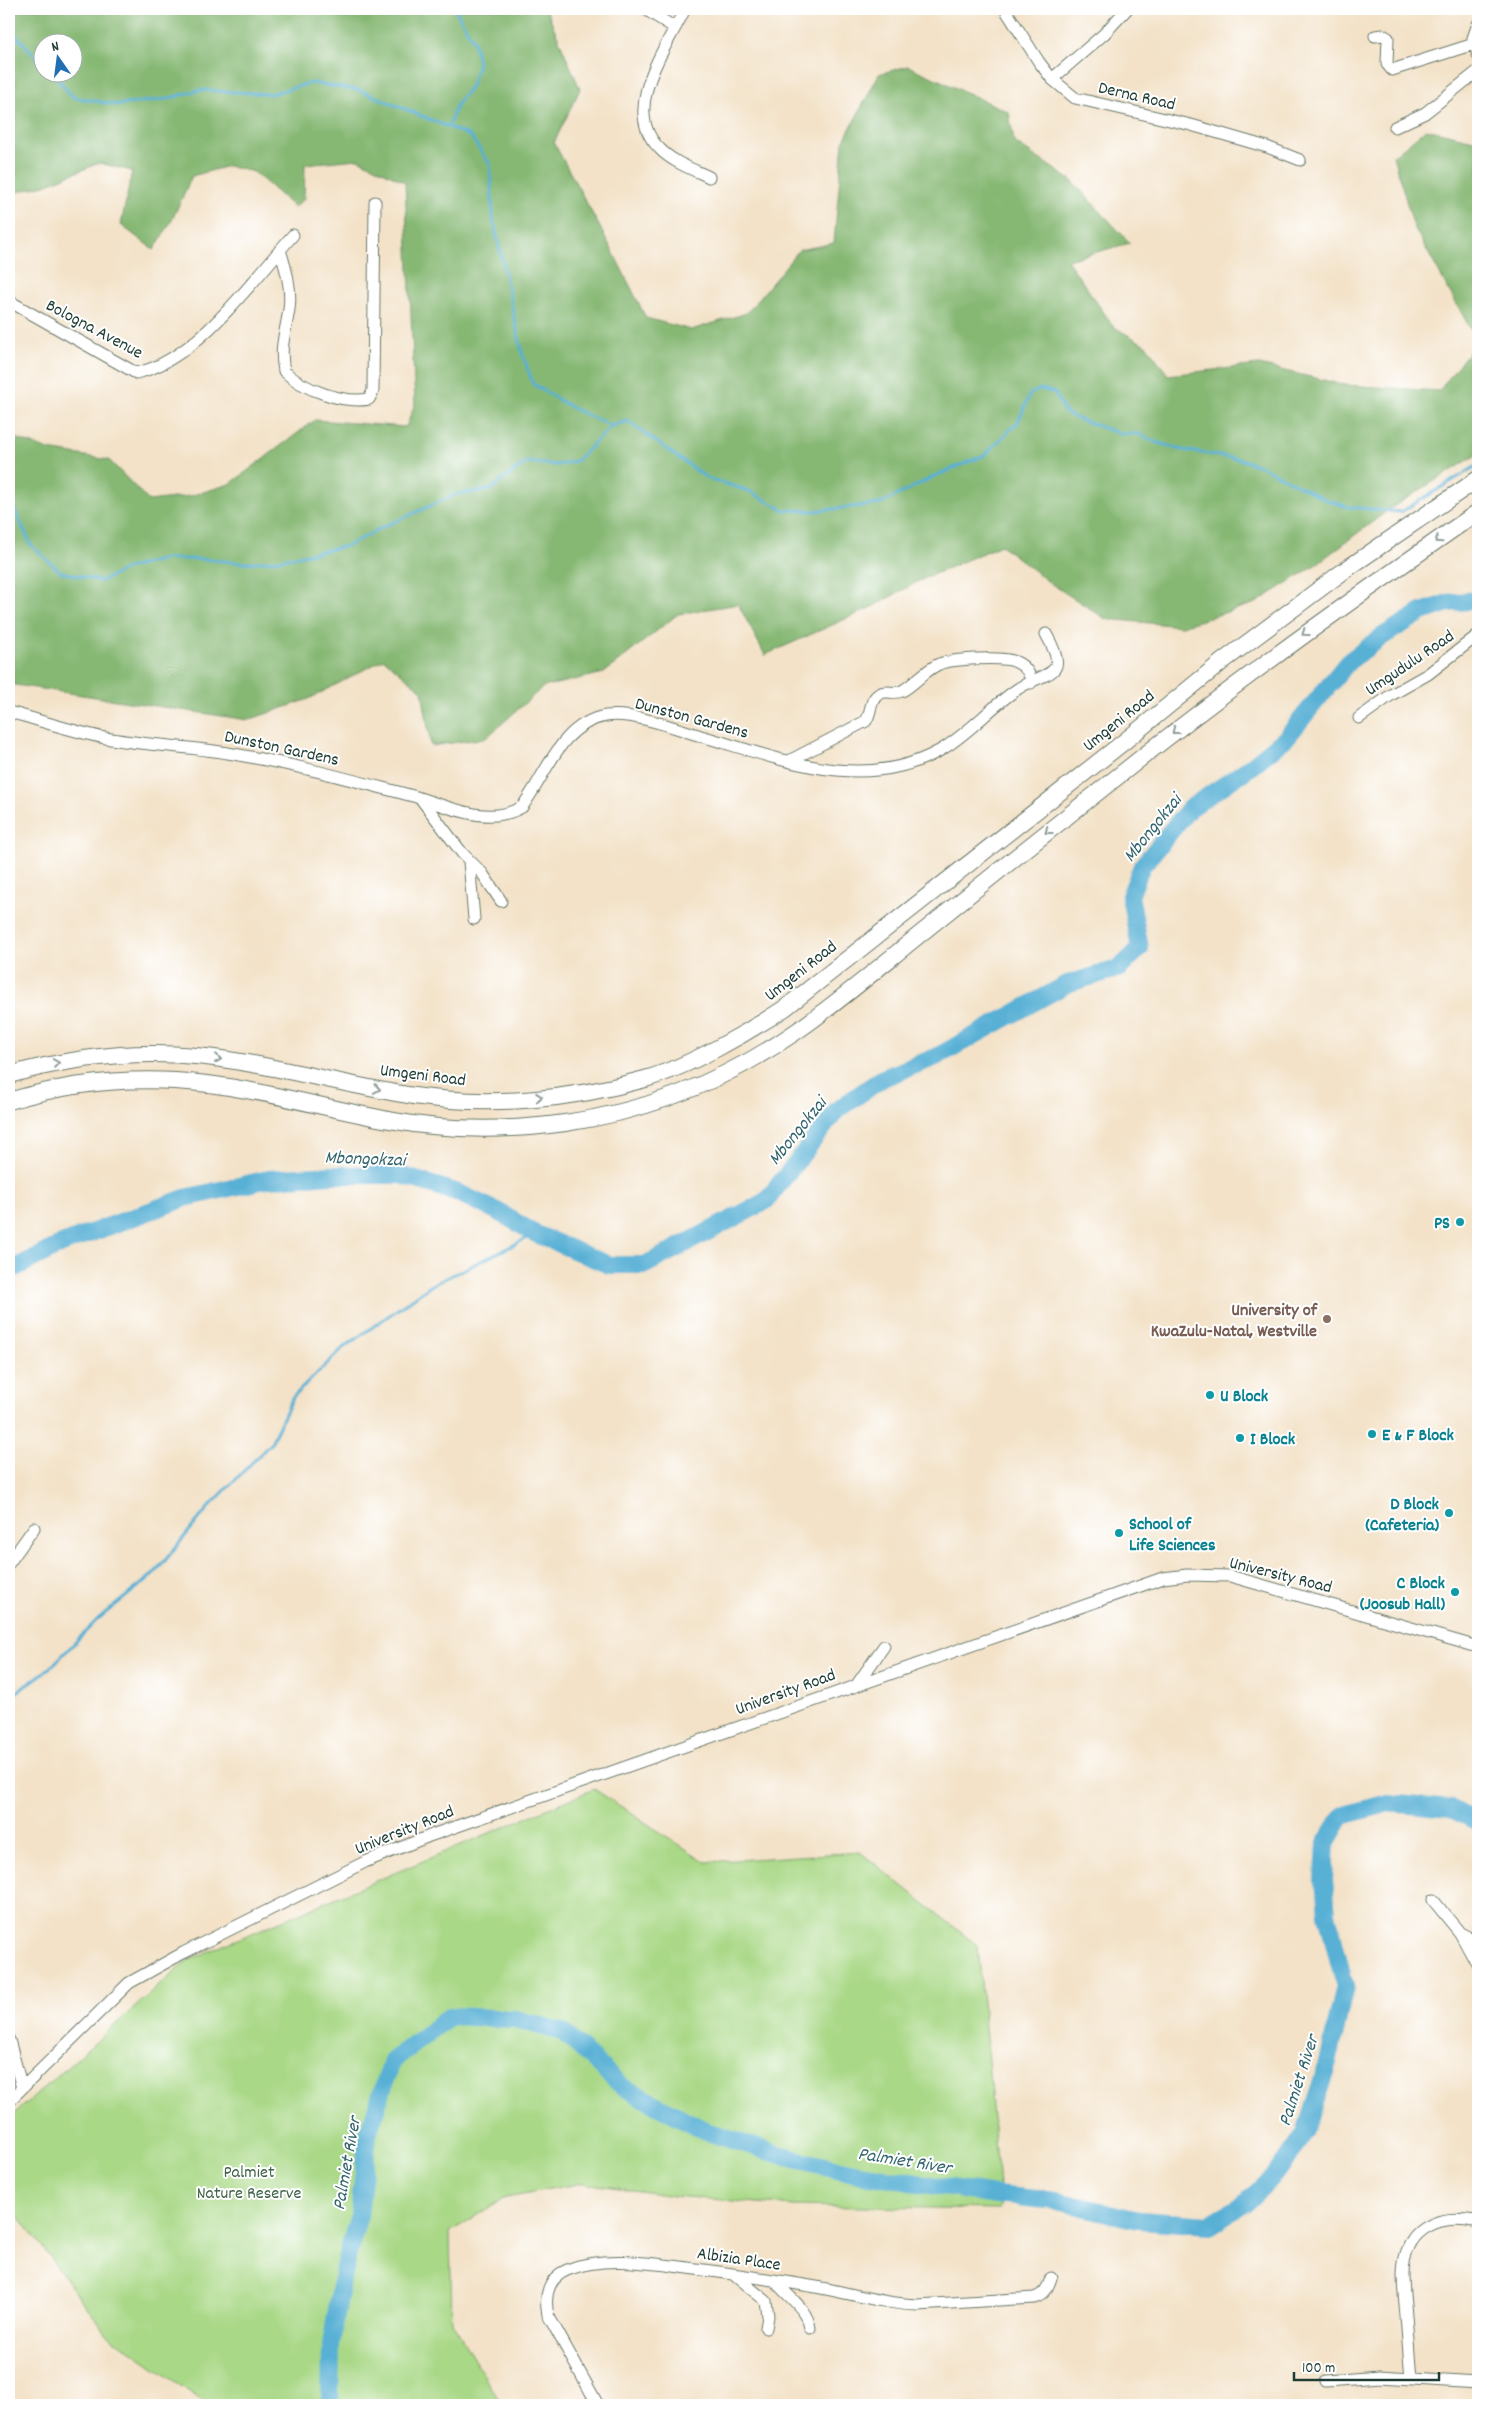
<svg xmlns="http://www.w3.org/2000/svg" width="1487" height="2414" font-family="Dekko,sans-serif">
	<rect width="100%" height="100%" fill="#fff"/>
	<filter id="ink" filterUnits="userSpaceOnUse"><feTurbulence type="fractalNoise" baseFrequency=".02" numOctaves="2"/><feDisplacementMap in="SourceGraphic" scale="10" xChannelSelector="R" yChannelSelector="G"/><feConvolveMatrix kernelMatrix="1 2 1 2 8 2 1 2 1" color-interpolation-filters="sRGB"/></filter>
	<filter id="wash" filterUnits="userSpaceOnUse"><feTurbulence type="fractalNoise" baseFrequency=".0096" numOctaves="4" result="noise"/><feDisplacementMap in="SourceGraphic" scale="20" xChannelSelector="R" yChannelSelector="G"/><feGaussianBlur stdDeviation="1.12" result="paint"/><feColorMatrix in="noise" values="0 0 0 0 0 0 0 0 0 0 0 0 0 0 0 0 0 1.4 0 .05"/><feComposite in="paint" operator="in"/></filter>
	<g filter="url(#wash)">
		<rect width="100%" height="100%" fill="#f3e2c8"/>
		<!-- green -->
		<path fill="#a9d886" stroke="#648a5d" d="M 594,1789 L 706,1862 L 860,1852 L 978,1946 L 1001,2209 L 794,2206 L 674,2196 L 583,2183 L 506,2197 L 450,2232 L 452,2322 L 502,2405 L 208,2405 L 107,2334 L 9,2203 L 9,2119 L 188,1960 Z"/>
		<!-- forest -->
		<path fill="#86b873" stroke="#527a54" fill-rule="evenodd" d="M 9,9 L 546,9 L 580,89 L 554,143 L 610,246 L 646,318 L 691,330 L 747,313 L 799,250 L 834,243 L 843,142 L 879,74 L 908,66 L 1009,112 L 1014,142 L 1072,181 L 1130,243 L 1067,260 L 1114,327 L 1147,346 L 1168,375 L 1259,365 L 1345,385 L 1439,391 L 1477,341 L 1414,227 L 1393,156 L 1426,129 L 1478,141 L 1478,454 L 1391,508 L 1311,568 L 1256,603 L 1182,626 L 1106,619 L 1050,583 L 1001,545 L 921,580 L 870,608 L 765,655 L 738,604 L 678,614 L 604,673 L 543,687 L 486,738 L 431,746 L 422,691 L 384,659 L 309,699 L 248,720 L 9,684 L 9,436 L 49,450 L 109,460 L 149,501 L 190,496 L 230,484 L 315,420 L 406,427 L 415,404 L 405,182 L 358,159 L 305,164 L 304,199 L 294,207 L 254,172 L 228,166 L 192,176 L 172,220 L 154,250 L 121,225 L 132,171 L 99,163 L 45,185 L 9,194 ZM 42,42 L 72,42 L 72,72 L 42,72 Z"/>
		<g fill="none" stroke-linecap="round" stroke-linejoin="round">
			<!-- stream -->
			<path stroke="#58b0d5" stroke-width="3" d="M 9,27 L 42,64
				M 51,72 L 73,97 L 118,105 L 166,99 L 200,90 L 270,94 L 311,83 L 359,90 L 470,136 L 490,164 L 493,218 L 522,353 L 533,384 L 572,408 L 612,426
				M 448,127 L 457,104 L 471,86 L 478,64 L 474,42 L 455,9
				M 9,498 L 31,545 L 61,572 L 101,581 L 129,568 L 165,559 L 202,559 L 243,563 L 278,560 L 347,546 L 383,527 L 457,494 L 490,490 L 527,462 L 557,465 L 576,461 L 612,426 L 627,421 L 707,478 L 749,491 L 784,510 L 814,511 L 880,504 L 935,476 L 985,455 L 1018,422 L 1030,394 L 1041,389 L 1055,393 L 1065,413 L 1078,419 L 1121,434 L 1139,434 L 1155,442 L 1183,450 L 1239,459 L 1261,466 L 1324,499 L 1348,507 L 1401,512 L 1478,465
				M 9,1698 L 50,1668 L 98,1619 L 154,1574 L 208,1508 L 271,1443 L 293,1397 L 343,1348 L 432,1285 L 536,1234"/>
			<!-- river -->
			<path stroke="#58b0d5" stroke-width="18" d="M 9,1271 L 64,1243 L 185,1198 L 269,1179 L 332,1175 L 400,1175 L 456,1192 L 497,1211 L 536,1234 L 609,1265 L 645,1265 L 766,1201 L 837,1110 L 883,1078 L 936,1057 L 1067,984 L 1120,968 L 1140,948 L 1130,896 L 1142,866 L 1189,809 L 1249,768 L 1286,738 L 1348,662 L 1383,636 L 1422,612 L 1448,603 L 1478,600
				M 330,2405 L 331,2344 L 344,2268 L 359,2215 L 368,2134 L 392,2061 L 450,2016 L 515,2019 L 563,2032 L 623,2087 L 710,2133 L 787,2157 L 858,2174 L 996,2195 L 1057,2201 L 1139,2220 L 1210,2225 L 1245,2203 L 1275,2175 L 1305,2133 L 1328,2063 L 1345,1986 L 1327,1914 L 1324,1880 L 1326,1843 L 1342,1816 L 1388,1803 L 1451,1809 L 1478,1822"/>
		</g>
	</g>
	<g filter="url(#ink)">
		<g fill="none" stroke-linecap="round" stroke-linejoin="round">
			<defs>
				<path id="minor" d="M 645,9 L 675,28
					M 685,9 C 666,48 620,109 659,148 C 672,162 692,169 709,177
					M 1005,9 L 1039,62 L 1052,79 L 1075,98 L 1191,125 L 1267,147 L 1300,160
					M 1478,24 L 1473,38 L 1478,55
					M 1375,36 L 1383,35 L 1388,38 L 1387,64 L 1392,70 L 1474,44
					M 1052,79 L 1104,34 L 1127,9
					M 1395,127 L 1425,113 L 1478,71
					M 280,250 C 286,269 292,289 289,309 C 286,332 279,346 284,371 C 302,389 343,404 369,399 L 373,391 L 375,202
					M 9,301 L 136,373 C 196,361 254,279 293,235
					M 9,712 C 43,721 77,733 111,739 C 154,746 197,747 239,755 C 298,765 355,781 413,796 C 447,806 488,827 522,807 C 547,774 560,724 606,716 C 633,712 675,728 701,736 C 779,758 861,794 939,751 C 969,734 990,707 1019,688 C 1048,670 1071,678 1046,634
					M 1359,718 L 1391,695 L 1428,674 L 1478,635
					M 789,761 L 866,721 C 872,712 869,700 879,694 C 886,689 894,695 902,691 C 915,684 925,670 939,664 C 952,659 1004,656 1016,662 C 1025,666 1031,674 1031,683
					M 421,799 L 462,853 L 482,873 L 501,901
					M 469,861 L 474,919
					M 9,1563 L 34,1528
					M 858,1683 L 884,1646
					M 1433,1900 L 1460,1933 L 1478,1966
					M 1460,1933 L 1478,1942
					M 9,2040 L 22,2088
					M 9,2101 L 129,1983 L 183,1953 L 365,1862 L 432,1835 L 1163,1578 L 1187,1575 L 1230,1576 L 1478,1647
					M 734,2275 L 766,2301 L 768,2316 L 766,2328
					M 775,2281 C 787,2296 807,2308 810,2328
					M 1411,2378 C 1409,2357 1408,2337 1406,2316 C 1405,2302 1403,2288 1403,2274 C 1404,2230 1436,2214 1474,2221
					M 1325,2381 L 1380,2377 L 1478,2383
					M 598,2405 L 548,2315 C 544,2296 548,2278 567,2270 C 599,2257 640,2262 673,2266 C 721,2272 769,2279 816,2287 C 850,2293 884,2304 918,2305 L 1034,2298 C 1045,2295 1048,2287 1051,2278"/>
				<path id="highway" d="M 9,1075 C 69,1058 133,1050 196,1056 C 269,1063 341,1085 414,1096 C 490,1107 571,1100 645,1079 C 688,1067 747,1033 785,1008 L 1125,741 L 1223,661 L 1345,570 L 1478,479
					M 9,1101 C 62,1085 119,1078 175,1081 C 247,1085 318,1107 389,1120 C 447,1131 507,1131 565,1123 C 649,1111 727,1080 797,1031 C 843,999 885,962 929,927 C 994,874 1060,822 1126,770 C 1240,679 1358,595 1478,512"/>
			</defs>
			<!-- minor casing -->
			<use href="#minor" stroke="#697768" stroke-width="13"/>
			<!-- highway casing -->
			<use href="#highway" stroke="#697768" stroke-width="18"/>
			<!-- minor -->
			<use href="#minor" stroke="#fff" stroke-width="11"/>
			<!-- highway -->
			<use href="#highway" stroke="#fff" stroke-width="16"/>
		</g>
		<!-- one-way arrows -->
		<defs><path id="oneway-chevron" d="M-2-3.5L2.5 0L-2 3.5" fill="none" stroke-width="1.6" stroke-linecap="round" stroke-linejoin="round" transform="scale(1.25)"/></defs>
		<g stroke="#8f9e9a">
			<use href="#oneway-chevron" transform="translate(1438 540) rotate(146)"/>
			<use href="#oneway-chevron" transform="translate(1305 633) rotate(144)"/>
			<use href="#oneway-chevron" transform="translate(1175 731) rotate(142)"/>
			<use href="#oneway-chevron" transform="translate(1048 831) rotate(142)"/>
			<use href="#oneway-chevron" transform="translate(218 1059) rotate(8)"/>
			<use href="#oneway-chevron" transform="translate(56 1063) rotate(-9)"/>
			<use href="#oneway-chevron" transform="translate(377 1089) rotate(10)"/>
			<use href="#oneway-chevron" transform="translate(539 1097) rotate(-5)"/>
		</g>
	</g>
	<!-- markers -->
	<g fill="#0f9aa8" stroke="#fff" stroke-width="2">
		<circle cx="1460" cy="1222" r="5"/>
		<circle cx="1210" cy="1395" r="5"/>
		<circle cx="1372" cy="1434" r="5"/>
		<circle cx="1240" cy="1438" r="5"/>
		<circle cx="1449" cy="1513" r="5"/>
		<circle cx="1119" cy="1533" r="5"/>
		<circle cx="1455" cy="1592" r="5"/>
	</g>
	<circle fill="#8d6e63" stroke="#fff" stroke-width="2" cx="1327" cy="1319" r="5"/>
	<g text-anchor="middle" stroke-width="4" stroke-linejoin="round" paint-order="stroke">
		<!-- street labels -->
		<g font-size="18" fill="#1f3d34" stroke="#fff">
			<text transform="translate(1137 95) rotate(13)" y="6">Derna Road</text>
			<text transform="translate(95 328) rotate(28)" y="6">Bologna Avenue</text>
			<text transform="translate(1409 662) rotate(-34)" y="6">Umgudulu Road</text>
			<text transform="translate(692 717) rotate(15)" y="6">Dunston Gardens</text>
			<text transform="translate(1118 720) rotate(-39)" y="6">Umgeni Road</text>
			<text transform="translate(282 747) rotate(12)" y="6">Dunston Gardens</text>
			<text transform="translate(800 970) rotate(-38)" y="6">Umgeni Road</text>
			<text transform="translate(423 1074) rotate(7)" y="6">Umgeni Road</text>
			<text transform="translate(1281 1574) rotate(14)" y="6">University Road</text>
			<text transform="translate(785 1691) rotate(-20)" y="6">University Road</text>
			<text transform="translate(404 1829) rotate(-22)" y="6">University Road</text>
			<text transform="translate(739 2258) rotate(8)" y="6">Albizia Place</text>
		</g>
		<!-- culture labels -->
		<g font-size="18" font-weight="bold" fill="#0d838f" stroke="#fff" text-anchor="start">
			<text x="1450" y="1228" text-anchor="end">PS</text>
			<text x="1220" y="1401">U Block</text>
			<text x="1382" y="1440">E &amp; F Block</text>
			<text x="1250" y="1444">I Block</text>
			<text x="1439" y="1509" text-anchor="end">D Block<tspan x="1439" dy="21">(Cafeteria)</tspan></text>
			<text x="1129" y="1529">School of<tspan x="1129" dy="21">Life Sciences</tspan></text>
			<text x="1445" y="1588" text-anchor="end">C Block<tspan x="1445" dy="21">(Joosub Hall)</tspan></text>
		</g>
		<!-- education labels -->
		<g font-size="18" font-weight="bold" fill="#785e54" stroke="#fff" text-anchor="end">
			<text x="1317" y="1315">University of<tspan x="1317" dy="21">KwaZulu-Natal, Westville</tspan></text>
		</g>
		<!-- park labels -->
		<g font-size="18" fill="#426448" stroke="#fff">
			<text x="249" y="2177">Palmiet<tspan x="249" dy="21">Nature Reserve</tspan></text>
		</g>
		<!-- water labels -->
		<g font-size="19" font-style="italic" fill="#33656c" stroke="#fff">
			<text transform="translate(1151 827) rotate(-51)" y="7">Mbongokzai</text>
			<text transform="translate(796 1130) rotate(-51)" y="7">Mbongokzai</text>
			<text transform="translate(365 1157) rotate(2)" y="7">Mbongokzai</text>
			<text transform="translate(1297 2080) rotate(-72)" y="7">Palmiet River</text>
			<text transform="translate(905 2159) rotate(9)" y="7">Palmiet River</text>
			<text transform="translate(345 2163) rotate(-80)" y="7">Palmiet River</text>
		</g>
	</g>
	<!-- margin -->
	<rect width="1487" height="2414" fill="none" stroke="#fff" stroke-width="30"/>
	<!-- north arrow -->
	<g transform="translate(58 58) rotate(346)"><circle r="24" fill="#ffffff" stroke="#a5b1ae"/>
	<path d="M0-4L9 19L0 12L-9 19Z" fill="#1f6fb2"/>
	<text y="-8" font-size="14" font-weight="bold" text-anchor="middle" fill="#1f3d34">N</text>
	</g>
	<!-- scale -->
	<path d="M1294 2372v8h145v-8" fill="none" stroke="#1f3d34" stroke-width="2.5"/>
	<text x="1302" y="2372" font-size="15" fill="#1f3d34" stroke="#ffffff" stroke-width="4" paint-order="stroke">100 m</text>
</svg>
